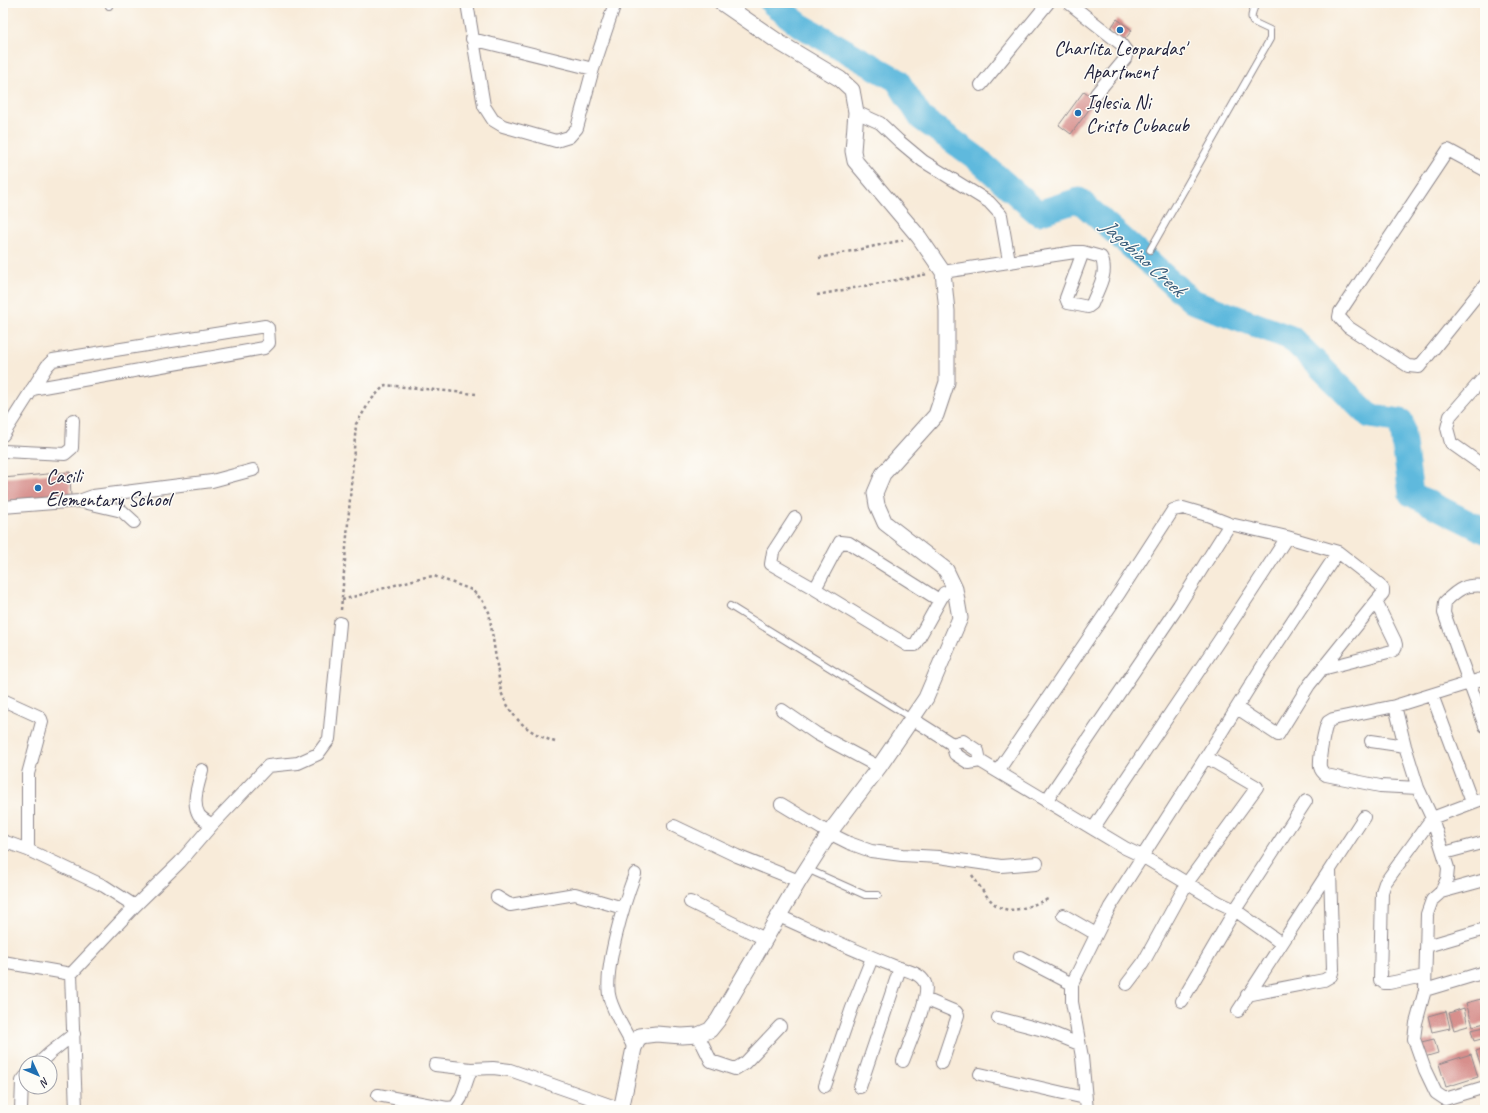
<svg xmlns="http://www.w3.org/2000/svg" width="1488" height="1113" font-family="Caveat,sans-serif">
	<rect width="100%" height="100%" fill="#fdfcf7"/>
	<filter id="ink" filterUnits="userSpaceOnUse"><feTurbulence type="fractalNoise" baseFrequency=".025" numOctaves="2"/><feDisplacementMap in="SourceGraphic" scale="8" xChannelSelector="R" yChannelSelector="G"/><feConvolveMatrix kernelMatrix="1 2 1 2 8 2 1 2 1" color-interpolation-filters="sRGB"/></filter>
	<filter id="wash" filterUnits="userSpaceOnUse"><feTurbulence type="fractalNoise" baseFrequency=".012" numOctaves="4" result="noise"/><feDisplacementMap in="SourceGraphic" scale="16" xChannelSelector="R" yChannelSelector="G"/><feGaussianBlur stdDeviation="0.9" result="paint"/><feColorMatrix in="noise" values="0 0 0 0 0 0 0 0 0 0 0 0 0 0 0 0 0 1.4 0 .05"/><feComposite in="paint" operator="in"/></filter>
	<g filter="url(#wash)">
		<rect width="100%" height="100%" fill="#f8ebd9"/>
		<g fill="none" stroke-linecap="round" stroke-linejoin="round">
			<!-- river -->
			<path stroke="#5fb9dd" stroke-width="25" d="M 772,3 L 800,25 L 897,80 L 921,118 L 975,157 L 1038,213 L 1079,200 L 1192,301 L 1291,338 L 1370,416 L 1401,421 L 1411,494 L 1485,531"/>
		</g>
		<g id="blocks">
			<!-- building -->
			<path fill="#d78f8c" d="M 1117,19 L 1132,30 L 1123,42 L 1109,31 Z
				M 1084,91 L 1096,100 L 1071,134 L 1059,125 Z
				M 70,472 L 71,498 L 3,501 L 3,478 Z
				M 1481,999 L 1485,1012 L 1485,1023 L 1473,1026 L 1466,1003 Z
				M 1464,1008 L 1468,1026 L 1454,1030 L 1449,1013 Z
				M 1446,1011 L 1450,1028 L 1432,1032 L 1428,1016 Z
				M 1485,1027 L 1485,1038 L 1474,1041 L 1471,1030 Z
				M 1434,1039 L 1438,1053 L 1421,1058 L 1417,1043 Z
				M 1485,1048 L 1485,1071 L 1483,1072 L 1476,1051 Z
				M 1471,1054 L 1478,1077 L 1446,1087 L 1439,1064 Z"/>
		</g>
	</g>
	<g filter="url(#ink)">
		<use href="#blocks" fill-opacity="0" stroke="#8d868a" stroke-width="1"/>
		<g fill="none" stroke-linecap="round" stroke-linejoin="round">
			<defs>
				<path id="service" d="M 109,6 L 109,3
					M 1150,250 L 1270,39 L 1270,30 L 1253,22 C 1249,16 1254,9 1256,3
					M 730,606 L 911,718
					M 807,869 L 865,895 L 878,895"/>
				<path id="minor" d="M 467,3 L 484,106 L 493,120 L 503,126 L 556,141 L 569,137 L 577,128 L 593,69 L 615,3
					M 1069,3 L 1121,44 L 1127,52 L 1125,59 L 1096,94
					M 472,39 L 593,69
					M 981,85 L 1048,3
					M 856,112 L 880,123 L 899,141 L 923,161 L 989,202 L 1001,215 L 1009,261
					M 1485,170 L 1448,150 L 1340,312 L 1339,317 L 1348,327 L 1408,366 L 1419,367 L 1485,285
					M 943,272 L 1075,252 L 1083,252 L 1101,257 C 1109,273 1098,288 1092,304 L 1088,307 L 1068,303 L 1066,298 L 1083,252
					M 1485,376 L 1450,416 L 1447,428 L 1451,443 L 1485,467
					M 3,435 L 47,366 L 53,360 L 265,326 L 268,328 L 269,343 L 264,348 L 32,389
					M 3,451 L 65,454 L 72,448 L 73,420
					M 79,501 L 93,496 L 212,481 L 253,470
					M 3,507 L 79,501 L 122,511 L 134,522
					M 795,518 L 773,552 L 771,564 L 815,589 L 907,645 L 915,645 L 944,593 L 955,589
					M 1485,586 C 1465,584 1458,589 1445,602 L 1444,613 L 1485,726
					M 815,589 L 840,542 L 849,543 L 939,600
					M 1322,669 L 1392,651 L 1395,649 L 1396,645 L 1395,641 L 1376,602
					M 1432,695 L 1472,802
					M 3,700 L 38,716 L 41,719 L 42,722 L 28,774 L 28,850 L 104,886 L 135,906
					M 1395,706 L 1405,746 L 1418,788 L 1432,818 L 1448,868 L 1447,879 L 1441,892 L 1432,900 L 1427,914 L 1425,990 L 1416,1023 L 1414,1039 L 1425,1070 L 1436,1093 L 1445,1099 L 1485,1087
					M 782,710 L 817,734 L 879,767
					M 911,718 L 952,744 L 955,754 L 969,763 L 980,761 L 1125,848 L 1142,856 L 1218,902 L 1235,910 L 1281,943
					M 1371,741 L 1405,746
					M 952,744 L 963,741 L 978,751 L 980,761
					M 202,770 C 199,783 191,802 199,815 C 202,819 208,822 212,825
					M 998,771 L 1120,592 L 1173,510 L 1183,508 L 1207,515 L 1230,524 L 1287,537 L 1338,552 L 1379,584 L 1383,589 L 1383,593 L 1309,685 L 1278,735 L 1237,708
					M 1418,788 L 1380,786 L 1326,775 C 1323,773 1321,771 1320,767 C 1319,759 1324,729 1328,722 L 1333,719 L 1395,706 L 1485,678
					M 1046,801 L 1179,605 L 1230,524
					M 781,804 L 829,833 L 849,843 L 871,851 L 902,855 L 939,857 L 1001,866 L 1037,863
					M 674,826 L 737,856 L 799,881
					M 1093,829 C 1157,731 1224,636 1287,537
					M 3,841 L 28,850
					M 1444,853 L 1485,842
					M 1441,892 L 1485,880
					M 497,897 L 510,905 L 575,894 L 623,908
					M 690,902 L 765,939
					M 1063,915 L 1096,934
					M 779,916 C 817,933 855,951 894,966 C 904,970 920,972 925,983 C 931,995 908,1047 903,1061
					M 1427,946 L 1485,929
					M 1020,957 L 1072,984
					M 3,962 L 71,974
					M 1425,976 L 1389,983 L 1384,983 L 1380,980 L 1382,892 L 1385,883 L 1432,818 L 1485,798
					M 1127,984 L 1143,963 L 1187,883 L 1257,787 L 1206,757
					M 1425,990 L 1485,972
					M 1247,995 L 1324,980 L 1331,976 L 1333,969 L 1330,871
					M 925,999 L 956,1012 L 958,1015 L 942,1063
					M 1182,1001 L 1235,910 L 1306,801
					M 1238,1011 L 1364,817
					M 998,1018 L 1047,1031 L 1079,1044
					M 698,1035 L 711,1061 L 735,1069 L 745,1063 L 780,1026
					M 634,1048 C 626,1032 615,1016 610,999 C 602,973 625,900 635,874
					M 39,1063 L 50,1053 L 74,1034
					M 435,1065 L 471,1069 L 493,1068 L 510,1070 L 621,1109
					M 980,1074 L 1085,1098
					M 825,1086 L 852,1008 L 872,958
					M 860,1087 L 900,968
					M 378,1095 L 447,1108 L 455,1107 L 461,1098 L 471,1069
					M 21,1110 L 22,1081 L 26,1076
					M 76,1110 L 71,974 L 135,906 L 180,862 L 212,825 L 268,766 L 298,763 L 318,754 L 329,739 L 340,623
					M 1087,1110 L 1082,1057 L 1072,1002 L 1072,984 L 1110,907 L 1206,757 L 1267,659 L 1338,552"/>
				<path id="tertiary" d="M 621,1110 L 634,1048 L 640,1036 L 656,1034 L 682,1036 L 698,1035 L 710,1030 L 718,1020 L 799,881 L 833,828 L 879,767 L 926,698 L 960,618 L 955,589 L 946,570 L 885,523 L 877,505 L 875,493 L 883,474 L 936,415 L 947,382 L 947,311 L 943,272 L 919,237 L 855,161 L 853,151 L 856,112 L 852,90 L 840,79 L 780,43 L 722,3"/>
			</defs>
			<!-- service casing -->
			<use href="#service" stroke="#8d868a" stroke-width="8"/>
			<!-- minor casing -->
			<use href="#minor" stroke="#8d868a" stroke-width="14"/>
			<!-- tertiary casing -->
			<use href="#tertiary" stroke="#8d868a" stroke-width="17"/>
			<!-- path -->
			<path stroke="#8d868a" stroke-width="2.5" stroke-dasharray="3 3" stroke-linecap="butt" d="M 819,258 L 903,240
				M 817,295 L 928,274
				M 342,600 L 420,578 L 434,576 L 472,590 L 482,600 L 489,612 L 501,692 C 513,720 527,732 555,742
				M 341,610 L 356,424 L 371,400 L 385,385 L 476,394
				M 972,875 C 998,915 1004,917 1048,899"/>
			<!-- service -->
			<use href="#service" stroke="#fff" stroke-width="6"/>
			<!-- minor -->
			<use href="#minor" stroke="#fff" stroke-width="12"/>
			<!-- tertiary -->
			<use href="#tertiary" stroke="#fff" stroke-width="15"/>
		</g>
	</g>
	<!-- markers -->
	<g fill="#1f6fb2" stroke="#fdfcf7" stroke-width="1.5">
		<circle cx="1120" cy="30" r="4"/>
		<circle cx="1078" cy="113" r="4"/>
		<circle cx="38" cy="488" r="4"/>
	</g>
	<g text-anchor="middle" stroke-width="3" stroke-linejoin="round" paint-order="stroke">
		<!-- poi labels -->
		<g font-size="20" fill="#22223b" stroke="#fdfcf7" text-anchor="start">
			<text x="1120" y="55" text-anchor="middle">Charlita Leopardas'<tspan x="1120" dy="23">Apartment</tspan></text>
			<text x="1086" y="109">Iglesia Ni<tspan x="1086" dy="23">Cristo Cubacub</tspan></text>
			<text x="46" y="483">Casili<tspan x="46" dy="23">Elementary School</tspan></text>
		</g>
		<!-- water labels -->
		<g font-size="21" font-style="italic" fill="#3a5e7c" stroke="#fdfcf7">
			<text transform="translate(1143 257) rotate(42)" y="7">Jagobiao Creek</text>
		</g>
	</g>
	<!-- margin -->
	<rect width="1488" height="1113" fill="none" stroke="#fdfcf7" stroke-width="16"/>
	<!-- north arrow -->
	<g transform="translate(38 1075) rotate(134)"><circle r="19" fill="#fdfcf7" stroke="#a5a5ac"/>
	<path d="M0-3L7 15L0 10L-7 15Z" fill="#1f6fb2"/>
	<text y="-6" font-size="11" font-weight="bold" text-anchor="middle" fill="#22223b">N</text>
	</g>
</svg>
